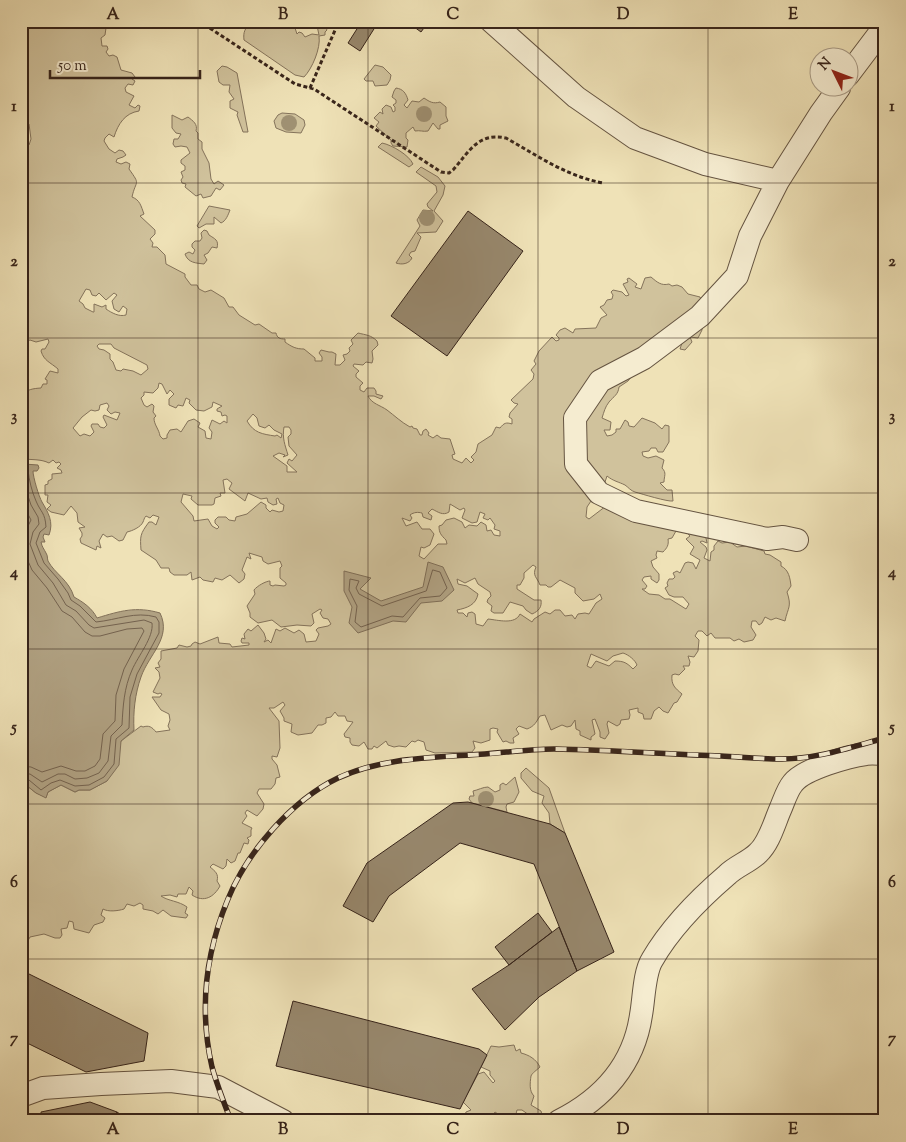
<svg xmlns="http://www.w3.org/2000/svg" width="906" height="1142" font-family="'Sorts Mill Goudy',serif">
	<rect width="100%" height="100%" fill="#efe2b7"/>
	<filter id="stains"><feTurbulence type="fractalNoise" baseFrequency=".004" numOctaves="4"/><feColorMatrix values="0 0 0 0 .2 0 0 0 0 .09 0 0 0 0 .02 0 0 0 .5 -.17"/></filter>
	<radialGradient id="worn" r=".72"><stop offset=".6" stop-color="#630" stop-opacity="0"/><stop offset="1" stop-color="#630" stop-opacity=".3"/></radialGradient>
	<!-- green -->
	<path fill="#d0c29c" stroke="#84735b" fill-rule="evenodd" d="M 21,21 L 107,21 L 105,35 L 101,38 L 102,46 L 107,46 L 108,49 L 106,52 L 109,56 L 113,55 L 117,57 L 121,70 L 132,73 L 135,77 L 132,79 L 135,81 L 133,85 L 128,84 L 125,88 L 126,92 L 134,96 L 129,105 L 135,108 L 138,105 L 140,106 L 139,111 C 125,113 118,124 114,137 L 109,134 L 105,138 L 104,141 L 109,149 L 115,153 L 119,150 L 123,151 L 126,155 L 123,157 L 117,159 L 116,162 L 121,164 L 126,162 L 130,164 L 129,169 C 141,186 136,179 132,197 C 140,200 141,206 144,214 L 140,216 L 155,230 L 155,234 L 150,239 L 153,243 L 152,247 L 157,247 L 165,255 L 166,264 L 185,274 L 185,277 L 191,285 L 197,285 L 199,289 L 205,292 L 211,290 L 224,298 L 229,307 L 233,307 L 239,315 L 255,325 L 259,324 L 272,333 L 276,333 C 277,338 280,339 285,339 L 285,342 C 292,347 296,349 304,349 L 315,358 L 315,361 L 322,361 L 322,357 L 319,353 L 321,350 L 329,352 L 332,352 L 336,354 L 335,365 L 340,365 L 345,360 L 343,355 L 347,354 L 350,351 L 349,348 L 353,344 L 351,340 L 358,333 C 366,335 371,335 377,341 L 378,345 L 372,351 L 373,359 L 372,363 L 366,362 L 363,365 L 354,364 L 353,366 L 359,371 L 356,374 L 356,377 L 363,383 L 360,386 L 360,390 L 364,392 L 367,388 L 374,388 L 376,391 L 376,394 L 383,396 L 381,399 L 374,396 L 368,396 C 372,404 380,405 387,410 C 395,416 401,422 410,427 L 412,426 L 413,428 L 417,429 L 420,435 L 422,435 L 423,431 L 426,429 L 429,433 L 428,435 L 433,438 L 437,435 L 441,438 L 450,439 L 455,454 L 452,455 L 453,459 L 462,463 L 466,458 L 471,463 L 474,460 L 471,457 L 476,452 L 478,444 L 492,435 L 496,427 L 500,428 C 504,423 506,422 512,424 L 512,419 L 509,417 L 510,413 L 518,404 L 514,403 L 511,400 L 533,379 L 534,374 L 531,370 L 536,364 L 534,361 L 539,351 L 552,337 L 556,341 L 559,340 L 559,338 L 556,335 L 560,330 L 565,328 L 573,333 L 575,329 L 596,328 L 601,318 L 607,315 L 600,307 L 604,305 L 607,300 L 612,299 L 613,295 L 611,292 L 613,290 L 622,292 L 626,296 L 629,295 L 623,284 L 628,282 L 627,279 L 629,278 L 637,284 L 635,287 L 641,289 L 645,278 L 651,277 C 657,282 661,286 669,284 L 672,286 L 677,285 L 682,287 L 688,294 L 700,297 L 702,302 L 702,330 L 698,338 L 690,337 L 692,342 L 685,350 L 680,349 L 682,343 L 632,376 L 628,381 L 619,387 C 618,395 614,396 609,402 C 605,407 604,412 602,418 L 611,422 L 610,430 L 604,430 L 607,436 L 612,435 L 616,432 L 616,429 L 620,429 L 625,420 L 628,422 L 629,426 L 634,427 L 642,418 L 655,423 L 662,429 L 665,425 L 669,426 L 669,442 L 663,452 L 658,452 L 656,448 L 651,448 L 649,451 L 642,452 L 643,456 L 648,458 L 656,456 L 664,460 L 662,468 C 667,473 664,476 664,482 L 660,483 L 667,490 L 672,490 L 673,501 C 668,502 642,494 635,492 C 631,491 628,487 625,485 C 619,482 613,481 607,476 L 605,482 L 591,497 L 591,501 L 587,507 L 586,517 L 589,519 L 606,506 L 676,531 L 672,538 L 668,539 C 669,545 667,548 663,552 L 657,551 L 656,555 L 657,558 L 651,561 L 653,567 L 659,574 L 659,580 L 657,583 L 651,579 L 651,576 L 644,577 L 642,580 L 647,586 L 645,589 L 642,589 L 649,594 L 659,595 L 665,599 L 670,599 L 686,609 L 689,604 L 683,597 L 674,597 L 669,595 L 665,588 L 668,586 L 667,583 L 669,579 L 673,579 L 675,577 L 673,573 L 677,571 L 680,573 L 685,563 L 688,562 L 693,563 L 696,569 L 700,560 L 690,554 L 694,547 L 686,539 L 690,536 L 687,533 L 708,536 L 706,538 L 707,543 L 702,541 L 700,542 L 706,547 L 707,550 L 704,558 L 710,561 L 711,552 L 714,550 L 714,546 L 718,541 L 722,543 L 730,542 L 737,547 L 746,546 L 764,551 L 765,554 L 770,555 L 781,562 L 781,566 C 789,570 790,578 791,586 L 787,592 C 792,607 788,607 785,621 L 776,618 L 771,620 L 765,617 L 762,623 L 759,625 L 756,621 L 752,621 L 751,627 L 756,635 L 753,640 L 744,642 L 739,639 L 734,641 L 730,638 L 715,638 L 711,633 L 707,636 L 702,631 L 698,631 L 695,636 L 699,640 L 698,651 L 694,657 L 688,656 L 690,662 L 689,666 L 683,666 L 685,669 L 679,675 L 675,674 L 672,675 C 671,685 675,688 682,694 L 677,702 L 674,703 L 668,713 L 663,711 L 659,707 L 654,711 L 651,719 L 644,719 L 643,714 L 638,712 L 638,708 L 629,710 L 630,715 L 629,719 L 621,720 L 620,724 L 617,726 L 608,721 L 607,724 L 609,733 L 605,739 L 600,737 L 600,732 L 595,719 L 592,720 L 595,734 L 591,737 L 591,740 L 580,735 L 580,731 L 576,729 L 575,720 L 571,726 L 567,727 L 562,725 L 551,730 L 545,715 L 540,716 C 536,722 535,726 527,729 L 519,726 L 516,729 L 519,734 L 513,738 L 514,743 L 510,743 L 506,741 L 503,742 L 497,732 L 498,729 L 493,728 L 490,729 L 490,740 L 481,743 L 473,741 L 475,748 L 472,752 L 435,753 L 426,750 L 424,742 L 418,740 L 415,742 L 412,741 L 406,747 L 399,746 L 394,747 L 388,745 L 386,741 L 377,748 L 374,746 L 372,749 L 368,749 L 364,742 L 359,746 L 352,745 L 350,742 L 350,738 L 345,737 L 344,734 L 353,722 L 347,721 L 345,716 L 338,716 L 335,712 L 331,717 L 326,718 L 326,723 L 322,725 L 318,725 L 312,733 L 298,735 L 291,732 L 292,724 L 284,721 L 284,718 L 280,711 L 285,705 L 283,702 L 274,708 L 269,708 L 279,721 L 280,748 L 277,757 L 272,756 L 272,759 L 277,765 L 280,777 L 276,778 L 275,784 L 271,789 L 259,789 L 257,793 L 264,804 L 263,809 L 257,816 L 247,810 L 245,813 L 247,816 L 242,823 L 252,828 L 251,830 L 251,836 L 247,838 L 249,840 L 248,844 L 244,843 L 240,853 L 238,853 L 235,861 L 231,863 L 227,859 L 226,866 L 223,869 L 213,864 L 210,867 C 215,871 219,874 217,881 L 220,886 C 214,897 204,903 192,895 L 193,891 L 189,887 L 186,894 L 178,894 L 177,897 L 170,895 L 161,896 C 168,901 179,901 187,907 L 185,913 L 188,915 L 186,918 L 171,916 L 163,910 L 158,914 L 153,911 L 143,909 L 143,905 L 140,903 L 134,906 L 127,904 L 124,909 C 118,911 108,912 103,909 L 101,915 L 105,918 L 103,922 L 94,925 L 89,933 L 74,929 L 73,922 L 69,921 L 67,928 L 61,929 L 62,935 L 60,938 L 55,938 L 44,934 L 30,937 L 25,946 L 27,954 L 21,958 L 21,785 L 26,785 L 36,793 L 46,797 L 48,792 L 61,785 L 75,792 L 79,790 L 90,790 L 107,781 L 121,741 L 141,726 L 143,727 C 149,725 152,727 156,732 L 170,730 L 168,726 L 170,720 L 169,714 L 161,710 L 152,697 L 160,697 L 162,694 L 160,693 L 158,694 L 153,692 L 160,678 L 159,672 L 155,668 L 160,667 L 158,663 L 161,659 L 161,651 L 177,648 L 179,645 L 187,647 L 191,646 L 192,644 L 195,642 L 200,644 L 218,637 L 219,643 L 230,644 L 232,647 L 249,645 L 249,643 L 242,643 L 241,641 L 242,638 L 245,639 L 244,634 L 248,629 L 251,631 L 258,625 L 264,633 L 266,639 L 264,642 L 268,640 L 271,643 L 276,629 L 280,631 L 285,628 L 294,633 L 299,630 L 304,634 L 306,642 L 316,641 L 319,634 L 316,630 L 318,628 L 328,626 L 331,624 L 328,619 L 323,618 L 320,613 L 322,610 L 320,609 L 312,614 L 314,623 L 311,626 L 297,625 L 281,627 L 272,620 L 258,623 L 250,617 L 250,613 L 247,606 L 255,594 L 254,590 C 257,586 266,581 270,581 L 270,585 L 273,586 L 275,585 L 284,586 L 286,585 L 286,583 L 280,578 L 280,568 L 282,566 L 280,561 L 268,564 L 263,561 L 262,557 L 249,553 L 251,559 L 247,557 L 242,570 L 245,574 L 244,579 L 239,583 L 230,575 L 222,580 L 215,578 L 213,582 L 203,580 L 200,577 L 192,580 L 191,572 L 187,575 L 174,575 L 170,572 L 169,568 L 161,568 L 156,560 L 141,550 C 140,536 140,534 149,522 L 152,522 L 156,525 L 159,517 L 153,515 L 150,518 L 146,516 C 144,518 144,520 143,522 C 141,527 132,531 127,532 L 123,540 L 119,541 L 112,536 L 107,537 L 103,534 L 99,541 L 101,548 L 97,546 L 96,550 L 81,543 L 80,539 L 82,536 L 82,533 L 79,528 L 85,527 L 78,522 L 77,513 L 71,506 L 64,515 L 51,512 L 47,509 L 51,505 L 47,502 L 48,495 L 45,495 L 45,485 L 48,484 L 48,481 L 52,479 L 52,474 L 62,473 L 61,470 L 57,468 L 61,464 L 59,462 L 56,463 L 53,460 L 49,463 C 41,459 33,460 25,459 L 25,456 L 21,457 L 21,421 L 27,418 L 28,415 L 25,411 L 21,411 C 21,393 24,389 41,388 L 43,384 L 47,384 L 47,380 L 45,379 L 50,371 L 58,373 L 58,369 C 50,362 44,361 41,351 L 42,349 L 45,349 L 49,342 L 48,339 L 36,342 L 30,340 L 23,343 L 21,341 L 21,177 L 28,165 L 25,163 L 24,165 L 21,164 L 21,146 L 29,145 L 31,139 L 29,124 L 21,122 L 21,106 L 27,103 L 21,96 L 21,57 L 25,55 L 27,51 L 26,48 L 21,49 ZM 86,289 L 90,290 L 92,295 L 96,296 L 99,293 L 106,300 L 114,293 L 117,295 L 112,301 L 114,309 L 119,312 L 123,306 L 127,309 L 126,315 C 119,317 112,313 106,309 L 106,305 L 102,307 L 94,304 L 94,312 L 93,312 L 85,308 L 83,304 L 79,301 ZM 99,344 L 111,344 L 114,348 L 147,365 L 148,369 L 141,375 L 133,371 L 123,369 L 121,371 L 116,370 L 113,362 L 110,359 L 110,354 L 104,350 L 99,349 L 97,346 ZM 159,383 L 162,384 L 167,394 L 170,390 L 174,394 L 169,399 L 169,405 L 176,408 L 178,405 L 183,406 L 186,398 L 190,400 L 189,403 L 196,410 L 204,411 L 212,407 L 213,402 L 222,406 L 217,409 L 217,411 L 221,412 L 222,416 L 225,415 L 227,416 L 227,423 L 224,421 L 220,424 L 212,420 L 209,428 L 212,432 L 211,439 L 206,438 L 205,431 L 198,427 L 200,423 L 194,419 L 188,421 L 181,432 L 177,429 L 170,430 L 167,435 L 167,438 L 163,439 L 160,436 C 159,429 154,425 154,418 L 156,416 L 153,412 L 154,406 L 152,404 L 147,407 L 144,405 L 141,398 L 144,395 L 144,392 L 153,393 L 158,388 ZM 107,403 L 109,406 L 107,410 L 111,414 L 115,412 L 120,413 L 117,420 L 104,415 L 103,417 L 107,425 L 104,428 L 100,427 L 98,424 L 92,424 L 91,426 L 94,432 L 90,436 L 84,434 L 80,436 L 73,428 L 82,417 L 91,410 L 95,411 L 99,410 L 100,405 ZM 253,414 L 257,418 L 259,426 L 265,428 L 269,425 L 274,430 L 282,434 L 281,438 L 277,435 L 275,436 C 262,434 254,433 247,421 ZM 284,427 L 289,427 L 291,430 L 291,434 L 288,437 L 289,446 L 297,455 L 292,461 L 289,459 L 287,463 L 297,472 L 287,472 L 287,466 L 273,456 L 279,453 L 285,455 L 283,457 L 288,455 C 285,445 282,438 284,427 ZM 227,479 L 232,483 L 229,489 L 245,501 L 248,493 L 261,499 L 267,498 L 268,502 L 273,505 L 277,504 L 276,499 L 278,498 L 280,503 L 284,505 L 283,511 L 279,512 L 272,510 L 270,512 L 266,508 L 266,505 L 261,502 L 247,514 L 236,517 L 235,521 L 229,520 L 226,517 L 218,517 L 215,520 L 215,523 L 219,527 L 217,529 L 212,526 L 208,519 L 194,521 L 193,516 L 181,502 L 183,494 L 192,496 L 191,499 L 198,505 L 212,505 L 214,504 L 215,498 L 221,496 L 220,493 L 225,493 L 223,480 ZM 450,504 L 460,510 L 464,508 L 465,510 L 462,518 L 472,523 L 477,522 L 480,512 L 485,514 L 483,518 L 488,520 L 490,518 L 495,525 L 494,529 L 500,531 L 500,536 L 494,535 L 491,530 L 487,531 L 486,525 L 481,522 L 477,526 L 469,525 L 465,528 L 462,522 L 454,518 L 446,520 L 442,525 L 439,526 C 439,533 441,535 446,540 L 447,544 L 438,544 L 424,559 L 419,556 L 421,547 L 424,548 L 430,545 L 434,534 L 430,529 L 422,529 L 417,522 L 406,526 L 402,518 L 410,521 L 412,518 L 410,515 C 414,512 418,512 422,513 L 423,517 L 431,520 L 432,516 L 428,513 L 432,509 C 438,512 443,516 449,512 ZM 533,565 L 536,567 C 532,576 537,577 540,585 L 546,585 L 548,587 L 551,587 L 560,580 L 575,588 L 575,593 L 583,601 L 594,599 L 600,594 L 602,599 L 596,603 L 589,614 L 585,613 L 578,614 L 575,619 L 572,615 L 565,616 L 560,610 L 555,610 L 550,614 L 545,612 L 534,619 L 532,622 L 520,614 C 515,625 498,620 488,619 L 483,626 L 476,624 L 475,614 L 472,612 L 468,613 L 467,617 L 463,613 L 458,613 L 457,610 C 467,608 476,605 478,594 L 467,586 L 458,584 L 457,579 L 465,583 L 475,578 L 478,584 L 490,592 L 491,596 L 488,599 L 487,602 L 492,606 L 491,611 L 494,613 L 503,613 L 510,602 L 523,606 L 526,610 L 532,614 C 539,611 542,607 541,600 L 534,600 L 517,589 L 517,585 L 520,585 L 524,578 L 524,573 ZM 623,653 C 629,655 635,660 637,665 L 633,669 C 627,663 624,661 615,661 L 609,666 L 596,661 L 591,668 L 587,666 L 591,654 L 607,661 L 613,656 Z
		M 261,21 L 289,21 L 289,25 L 295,28 L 297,34 L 299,32 L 302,33 L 305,37 L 312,34 L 319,35 L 316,21 L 329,21 L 326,28 L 327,30 L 325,32 L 325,35 L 319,36 C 321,48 312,69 304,77 L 295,75 L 244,40 C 243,32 245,28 251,23 L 260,23 Z
		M 375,65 L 383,67 L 391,75 L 390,80 L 387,85 L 375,86 L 373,81 L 366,81 L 364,79 Z
		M 222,66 L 227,67 L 237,73 L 248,132 L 243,132 L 237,115 L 238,112 L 230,108 L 230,101 L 234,99 L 229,92 L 230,85 L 223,85 L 219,82 L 217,71 Z
		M 396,88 C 403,89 406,93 408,100 L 404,105 L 407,108 L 412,101 L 419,102 L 424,98 C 430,102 433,104 440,102 L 446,107 L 446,116 L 448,121 L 440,125 L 440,129 L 438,129 L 433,123 L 428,131 C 423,132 420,130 415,131 L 413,127 L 406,133 L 406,138 L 408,140 L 407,147 L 393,146 L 391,143 L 391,140 L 376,126 L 379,122 L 374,118 L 380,112 L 383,114 L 382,109 L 386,105 L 391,107 L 393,112 L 395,111 L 395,107 L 393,105 L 396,103 L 396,100 L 392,97 L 394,91 Z
		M 282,113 L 295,114 L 304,120 L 305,125 L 301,133 L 286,132 L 276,128 L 274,121 L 278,115 Z
		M 172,115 L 182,120 L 188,117 C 193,121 198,124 196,131 L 198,133 L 198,139 L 202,142 L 202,149 L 209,163 L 211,179 L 214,184 L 218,181 L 224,185 L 220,190 L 216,188 L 211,196 L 203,198 L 201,194 L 196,196 L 185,187 L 186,184 L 182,183 L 181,180 L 183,177 L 181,172 L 185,170 L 185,166 L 181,163 L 181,160 L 190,153 L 187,147 L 181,146 L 175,147 L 173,144 L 174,139 L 178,139 L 181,134 L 176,133 L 172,128 Z
		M 382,143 C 392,145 409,155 413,164 L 409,167 L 378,147 Z
		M 421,167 L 438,177 L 445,186 L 443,195 L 434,211 L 443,221 L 436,232 L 417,233 L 421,237 L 415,251 L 411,252 L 409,255 L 412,258 C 409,264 402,265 396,263 L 420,226 L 417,220 L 423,210 L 433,211 L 428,207 L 427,204 L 437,192 L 436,186 L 416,172 Z
		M 209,206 L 230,210 C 228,215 226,221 221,223 L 214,217 L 214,224 L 206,224 L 199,228 L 197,226 Z
		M 204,230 L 207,231 L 209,235 C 215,239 219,240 217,248 L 212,247 L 208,253 L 204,255 L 207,260 L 204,264 C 196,263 188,263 185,254 L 189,252 L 193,254 L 195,250 L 192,247 L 192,244 L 195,241 L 200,241 L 202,238 L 201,233 Z
		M 526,768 L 549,788 L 565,833 L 550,824 L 549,813 L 542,803 L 544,796 L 532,791 L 521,778 L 521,773 Z
		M 515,777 L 519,792 L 514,802 L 507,804 L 506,807 L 507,812 L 472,803 L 469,799 L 470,796 L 474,796 L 473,791 C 478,790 483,787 488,787 L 495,792 L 500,790 L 500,785 L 503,783 L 506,785 Z
		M 514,1045 L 516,1051 L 520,1049 L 521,1053 C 529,1055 536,1059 540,1067 C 537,1070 532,1073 531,1076 C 530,1083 529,1091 534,1096 L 531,1105 L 541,1111 L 542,1115 L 540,1119 L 536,1120 L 522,1110 L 517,1110 L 516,1114 L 524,1121 L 501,1121 L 501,1116 L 495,1112 L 491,1117 L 492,1121 L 463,1121 L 466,1112 L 471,1110 L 463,1102 L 478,1074 L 484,1072 L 493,1083 L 495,1081 L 490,1075 L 490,1071 L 481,1067 L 491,1046 L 499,1047 Z"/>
	<!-- water -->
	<path fill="#b0a182" stroke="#806f58" d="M 25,456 L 24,464 L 38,465 L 39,468 L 37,471 L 33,471 C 33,477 39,497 42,502 C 48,512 54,522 49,535 L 44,534 L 43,537 L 45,542 L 41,542 C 42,547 44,549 46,553 C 48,556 47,558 48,561 C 55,574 69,580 74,597 C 83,602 92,608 97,618 C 120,611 136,606 160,613 C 172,638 149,654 141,677 C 135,694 133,712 134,730 L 121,741 L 119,765 L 107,781 L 90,790 L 79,790 L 75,792 L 61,785 L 48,792 L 46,798 L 36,793 L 26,785 L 21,785 L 21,457 Z
		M 428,562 L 443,567 L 454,590 L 442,601 L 421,603 L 406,622 L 393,621 L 358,633 L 349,623 L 352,607 L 344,591 L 344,571 L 371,578 L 360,589 L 381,601 L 423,587 Z"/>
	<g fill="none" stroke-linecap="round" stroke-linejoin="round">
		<!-- shore -->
		<path stroke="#74624e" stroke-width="1" d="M 21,467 L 28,470 C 29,480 32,492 36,501 C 41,513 45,512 46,527 L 40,532 L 36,543 L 44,563 L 58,579 L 68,593 L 71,600 L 80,606 L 96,622 C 117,620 135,611 156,617 L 159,622 L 159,633 L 137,674 L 130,697 L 129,728 L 116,739 L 114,764 L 104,777 L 89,785 L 75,786 L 60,780 L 51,783 L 41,790 L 29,780 L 21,780
			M 21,475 L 31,505 L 38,517 L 39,524 L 33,532 L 30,544 L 38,565 L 53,583 L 66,605 L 76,611 L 89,625 L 94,628 L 144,620 L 152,623 C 154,637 138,656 132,670 C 124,688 123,706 122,725 L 111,736 L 108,761 L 99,773 L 87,778 L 75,779 L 65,774 L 58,774 L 42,782 L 30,774 L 21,774
			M 21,501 L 31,520 L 25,532 L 23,542 L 24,552 L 32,570 L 47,588 L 62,611 L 72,617 L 85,632 L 92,636 L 100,636 L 127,629 L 142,628 L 144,631 L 124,669 L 116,695 L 115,721 L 103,734 L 100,759 L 95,766 L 85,771 L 76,771 L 61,766 L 42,772 L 31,767 L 21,766
			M 433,570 L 440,572 L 447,588 L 440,596 L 420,598 L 403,617 L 392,616 L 361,627 L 355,622 L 357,606 L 349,590 L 350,579 L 359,581 L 356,588 L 359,594 L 382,606 L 426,591 Z"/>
	</g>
	<!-- building -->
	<path fill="#97876c" stroke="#37241a" d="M 362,21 L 379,21 L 360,51 L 348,43 Z
		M 406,21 L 429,21 L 421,32 Z
		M 468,211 L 523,251 L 447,356 L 391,316 Z
		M 468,802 L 550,824 L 565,833 L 614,952 L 577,971 L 534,864 L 460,843 L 389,896 L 373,922 L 343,906 L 367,863 L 453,803 Z
		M 538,913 L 552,932 L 509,965 L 495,947 Z
		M 559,927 L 577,971 L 539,997 L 505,1030 L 472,989 L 509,965 Z
		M 21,970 L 148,1033 L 144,1061 L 86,1072 L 21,1040 Z
		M 293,1001 L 479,1049 L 487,1055 L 460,1109 L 276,1066 Z
		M 90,1102 L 117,1112 L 112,1121 L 42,1121 L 41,1112 Z
		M 117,1112 L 130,1121 L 112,1121 Z"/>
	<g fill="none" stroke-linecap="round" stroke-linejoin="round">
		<defs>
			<path id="minor" d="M 491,21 L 576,97 L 635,138 L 705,164 L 778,181
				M 848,75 L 885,26
				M 797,540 L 783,537 L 767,539 L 636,511 L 599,493 L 576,464 L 575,418 L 600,381 L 644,358 L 700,316 L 737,276 L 750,236 L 778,181 L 821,113 L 839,88
				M 21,1096 L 43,1088 L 101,1084 L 171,1081 L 218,1087 L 283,1121
				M 559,1121 C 603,1099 634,1064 641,1015 C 644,999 644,973 652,960 C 671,927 699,899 727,875 C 736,866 749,862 758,853 C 769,843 774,824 780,810 C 784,801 787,790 793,783 C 804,769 849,756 866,754 C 872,753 879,754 885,754"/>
		</defs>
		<!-- minor casing -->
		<use href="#minor" stroke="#655441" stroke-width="24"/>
		<!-- path -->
		<path stroke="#37241a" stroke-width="3" stroke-dasharray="4 2.5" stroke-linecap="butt" d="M 199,21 L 295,84 L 314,89 L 441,172 L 449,173 L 453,170 C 469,152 478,132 506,138 C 538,156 566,176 603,183
			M 310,88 L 339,21"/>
		<!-- minor -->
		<use href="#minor" stroke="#f5ecd0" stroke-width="22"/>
		<defs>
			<path id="rail" d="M 231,1121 C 224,1103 217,1085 212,1067 C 199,1010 206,952 228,899 C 247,852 292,800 338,778 C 379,759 424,758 469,755 C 497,754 526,749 554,749 C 610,750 665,754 721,756 C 741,757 762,759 782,759 C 817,759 851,747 885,738"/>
		</defs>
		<!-- rail casing -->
		<use href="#rail" stroke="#37241a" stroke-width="5.5"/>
		<!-- rail -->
		<use href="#rail" stroke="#f5ecd0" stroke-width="4" stroke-dasharray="11" stroke-linecap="butt"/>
	</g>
	<!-- trees -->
	<g fill="#9f9072">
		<circle cx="424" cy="114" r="8"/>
		<circle cx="289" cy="123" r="8"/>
		<circle cx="427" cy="218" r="8"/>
		<circle cx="486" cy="799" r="8"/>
	</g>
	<!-- grid -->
	<path fill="none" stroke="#37241a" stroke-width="1" stroke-opacity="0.55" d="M 198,21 L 198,1121M 368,21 L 368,1121M 538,21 L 538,1121M 708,21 L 708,1121M 21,183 L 885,183M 21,338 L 885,338M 21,493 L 885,493M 21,649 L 885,649M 21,804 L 885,804M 21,959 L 885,959"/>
	<!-- margin -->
	<rect width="906" height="1142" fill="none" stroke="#efe2b7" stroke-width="55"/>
	<!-- north arrow -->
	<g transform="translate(834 72) rotate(312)"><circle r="24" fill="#f5ecd0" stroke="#a99c87"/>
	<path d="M0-4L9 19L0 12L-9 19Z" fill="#8f2418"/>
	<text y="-8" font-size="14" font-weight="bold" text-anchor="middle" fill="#37241a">N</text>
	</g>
	<!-- scale -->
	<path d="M50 70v8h150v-8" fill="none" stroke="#37241a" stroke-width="2.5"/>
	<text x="58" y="70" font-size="15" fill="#37241a" stroke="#f5ecd0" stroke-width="4" paint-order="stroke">50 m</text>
	<rect x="28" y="28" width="850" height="1086" fill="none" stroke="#37241a" stroke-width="2"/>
	<g font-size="16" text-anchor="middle" font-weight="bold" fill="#37241a">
		<text x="113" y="19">A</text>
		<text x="283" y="19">B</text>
		<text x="453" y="19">C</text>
		<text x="623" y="19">D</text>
		<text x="793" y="19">E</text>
		<text x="14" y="111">1</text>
		<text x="892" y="111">1</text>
		<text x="14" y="266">2</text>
		<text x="892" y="266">2</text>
		<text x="14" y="421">3</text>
		<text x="892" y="421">3</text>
		<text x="14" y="577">4</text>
		<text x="892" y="577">4</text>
		<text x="14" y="732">5</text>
		<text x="892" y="732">5</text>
		<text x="14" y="887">6</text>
		<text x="892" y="887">6</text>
		<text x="14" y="1043">7</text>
		<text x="892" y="1043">7</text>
		<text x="113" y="1134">A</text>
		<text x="283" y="1134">B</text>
		<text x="453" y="1134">C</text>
		<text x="623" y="1134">D</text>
		<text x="793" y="1134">E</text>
	</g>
	<rect width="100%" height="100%" filter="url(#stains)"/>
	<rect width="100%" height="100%" fill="url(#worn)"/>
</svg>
